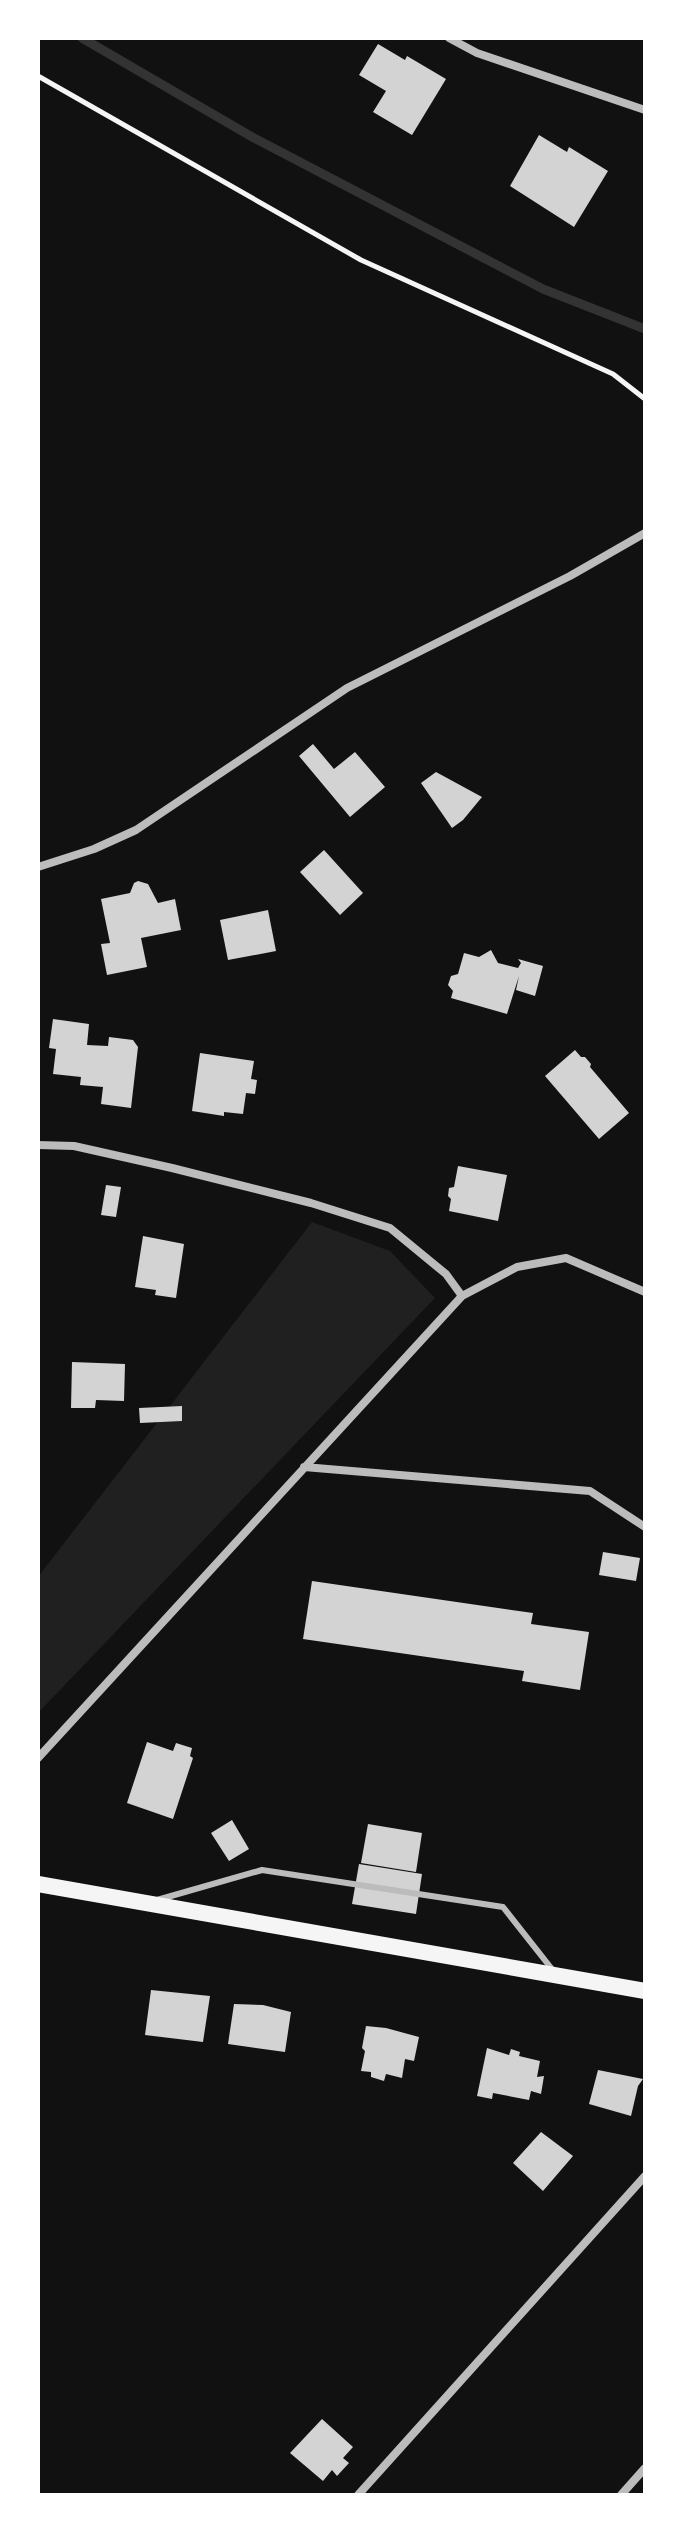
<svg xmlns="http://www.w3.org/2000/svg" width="683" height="2533" font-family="'Work Sans',sans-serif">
	<rect width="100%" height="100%" fill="#111"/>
	<!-- green -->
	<path fill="#202020" d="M 312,1222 L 390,1251 L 435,1298 L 38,1713 L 38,1577 Z"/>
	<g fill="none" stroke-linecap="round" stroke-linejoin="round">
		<!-- stream -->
		<path stroke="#333" stroke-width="9" d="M 82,38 L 254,138 L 543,289 L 645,329"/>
	</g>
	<!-- building -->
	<path fill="#d3d3d3" d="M 378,44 L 405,60 L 407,56 L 446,79 L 412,135 L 373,112 L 386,91 L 359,75 Z
		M 539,135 L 567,152 L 569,147 L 608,171 L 574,227 L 510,186 Z
		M 313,744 L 334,769 L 355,752 L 385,787 L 350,817 L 299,756 Z
		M 436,772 L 482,797 L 463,820 L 452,828 L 421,783 Z
		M 324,850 L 363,893 L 340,915 L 300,872 Z
		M 138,881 L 148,884 L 158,903 L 175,899 L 181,930 L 141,938 L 147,967 L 107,975 L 101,944 L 110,943 L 101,899 L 130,893 L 134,883 Z
		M 268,910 L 276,951 L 228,960 L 220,920 Z
		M 491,950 L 498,963 L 518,968 L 521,963 L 518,959 L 543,966 L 535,996 L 516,990 L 519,976 L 507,1014 L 451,998 L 453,991 L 448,985 L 451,976 L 458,974 L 464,953 L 479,957 Z
		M 53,1019 L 89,1024 L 87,1045 L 108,1046 L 109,1037 L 133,1040 L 138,1047 L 131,1108 L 101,1104 L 103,1087 L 80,1085 L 81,1077 L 53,1074 L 56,1049 L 49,1048 Z
		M 575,1050 L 581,1057 L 585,1057 L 591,1064 L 590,1067 L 629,1113 L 599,1139 L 545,1076 Z
		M 200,1053 L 254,1061 L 251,1079 L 257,1080 L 255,1094 L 246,1093 L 243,1114 L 224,1112 L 224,1116 L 192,1111 Z
		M 458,1166 L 507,1175 L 498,1221 L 449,1211 L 451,1199 L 448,1196 L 449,1188 L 454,1187 Z
		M 106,1185 L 121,1187 L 116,1217 L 101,1215 Z
		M 143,1236 L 184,1244 L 176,1298 L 155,1295 L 156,1290 L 135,1287 Z
		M 72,1362 L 125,1364 L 124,1401 L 96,1400 L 95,1408 L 71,1408 Z
		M 182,1406 L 182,1421 L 140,1423 L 139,1408 Z
		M 603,1552 L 640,1558 L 636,1581 L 599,1575 Z
		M 312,1581 L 533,1613 L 531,1624 L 589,1632 L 580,1690 L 522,1681 L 524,1671 L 303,1639 Z
		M 147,1742 L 173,1751 L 176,1743 L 192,1748 L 190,1756 L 193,1758 L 173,1819 L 127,1803 Z
		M 232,1820 L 249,1849 L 229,1861 L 211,1833 Z
		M 368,1824 L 422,1833 L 416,1872 L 361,1863 Z
		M 359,1864 L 422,1874 L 416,1914 L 352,1904 Z
		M 151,1990 L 210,1996 L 203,2042 L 145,2035 Z
		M 234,2004 L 263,2005 L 291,2012 L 285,2052 L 228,2044 Z
		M 366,2026 L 386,2028 L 419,2037 L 414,2061 L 405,2059 L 402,2078 L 386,2074 L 384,2081 L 371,2077 L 371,2072 L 361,2071 L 365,2051 L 362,2048 Z
		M 487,2048 L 509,2055 L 511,2049 L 520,2052 L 519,2056 L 540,2061 L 537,2077 L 544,2076 L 541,2094 L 531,2091 L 529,2100 L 493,2093 L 492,2099 L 477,2096 Z
		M 598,2070 L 643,2079 L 638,2086 L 631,2116 L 589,2104 Z
		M 541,2132 L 573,2156 L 543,2191 L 513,2163 Z
		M 322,2419 L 353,2447 L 343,2458 L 349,2463 L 337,2476 L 332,2470 L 323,2481 L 290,2453 Z"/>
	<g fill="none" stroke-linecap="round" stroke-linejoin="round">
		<!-- path -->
		<path stroke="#f5f5f5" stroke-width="5" d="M 38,76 L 361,260 L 613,374 L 645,399"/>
		<!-- service -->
		<path stroke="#bcbcbc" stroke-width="6" d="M 157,1900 L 262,1870 L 503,1907 L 555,1973"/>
		<!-- minor -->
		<path stroke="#bcbcbc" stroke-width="8" d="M 449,38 L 477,53 L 645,110
			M 38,867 L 94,849 L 136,830 L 347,688 L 570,576 L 645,533
			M 38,1145 L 74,1146 L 172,1168 L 311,1203 L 390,1228 L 446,1274 L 462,1296 L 517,1267 L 566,1258 L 645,1292
			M 304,1467 L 590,1491 L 645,1527
			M 38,1758 L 462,1296
			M 358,2495 L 645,2176
			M 621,2495 L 645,2468"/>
		<!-- secondary -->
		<path stroke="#f5f5f5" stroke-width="16" d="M 38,1884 L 645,1991"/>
	</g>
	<!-- border -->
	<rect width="683" height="2533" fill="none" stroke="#ffffff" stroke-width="80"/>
</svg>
